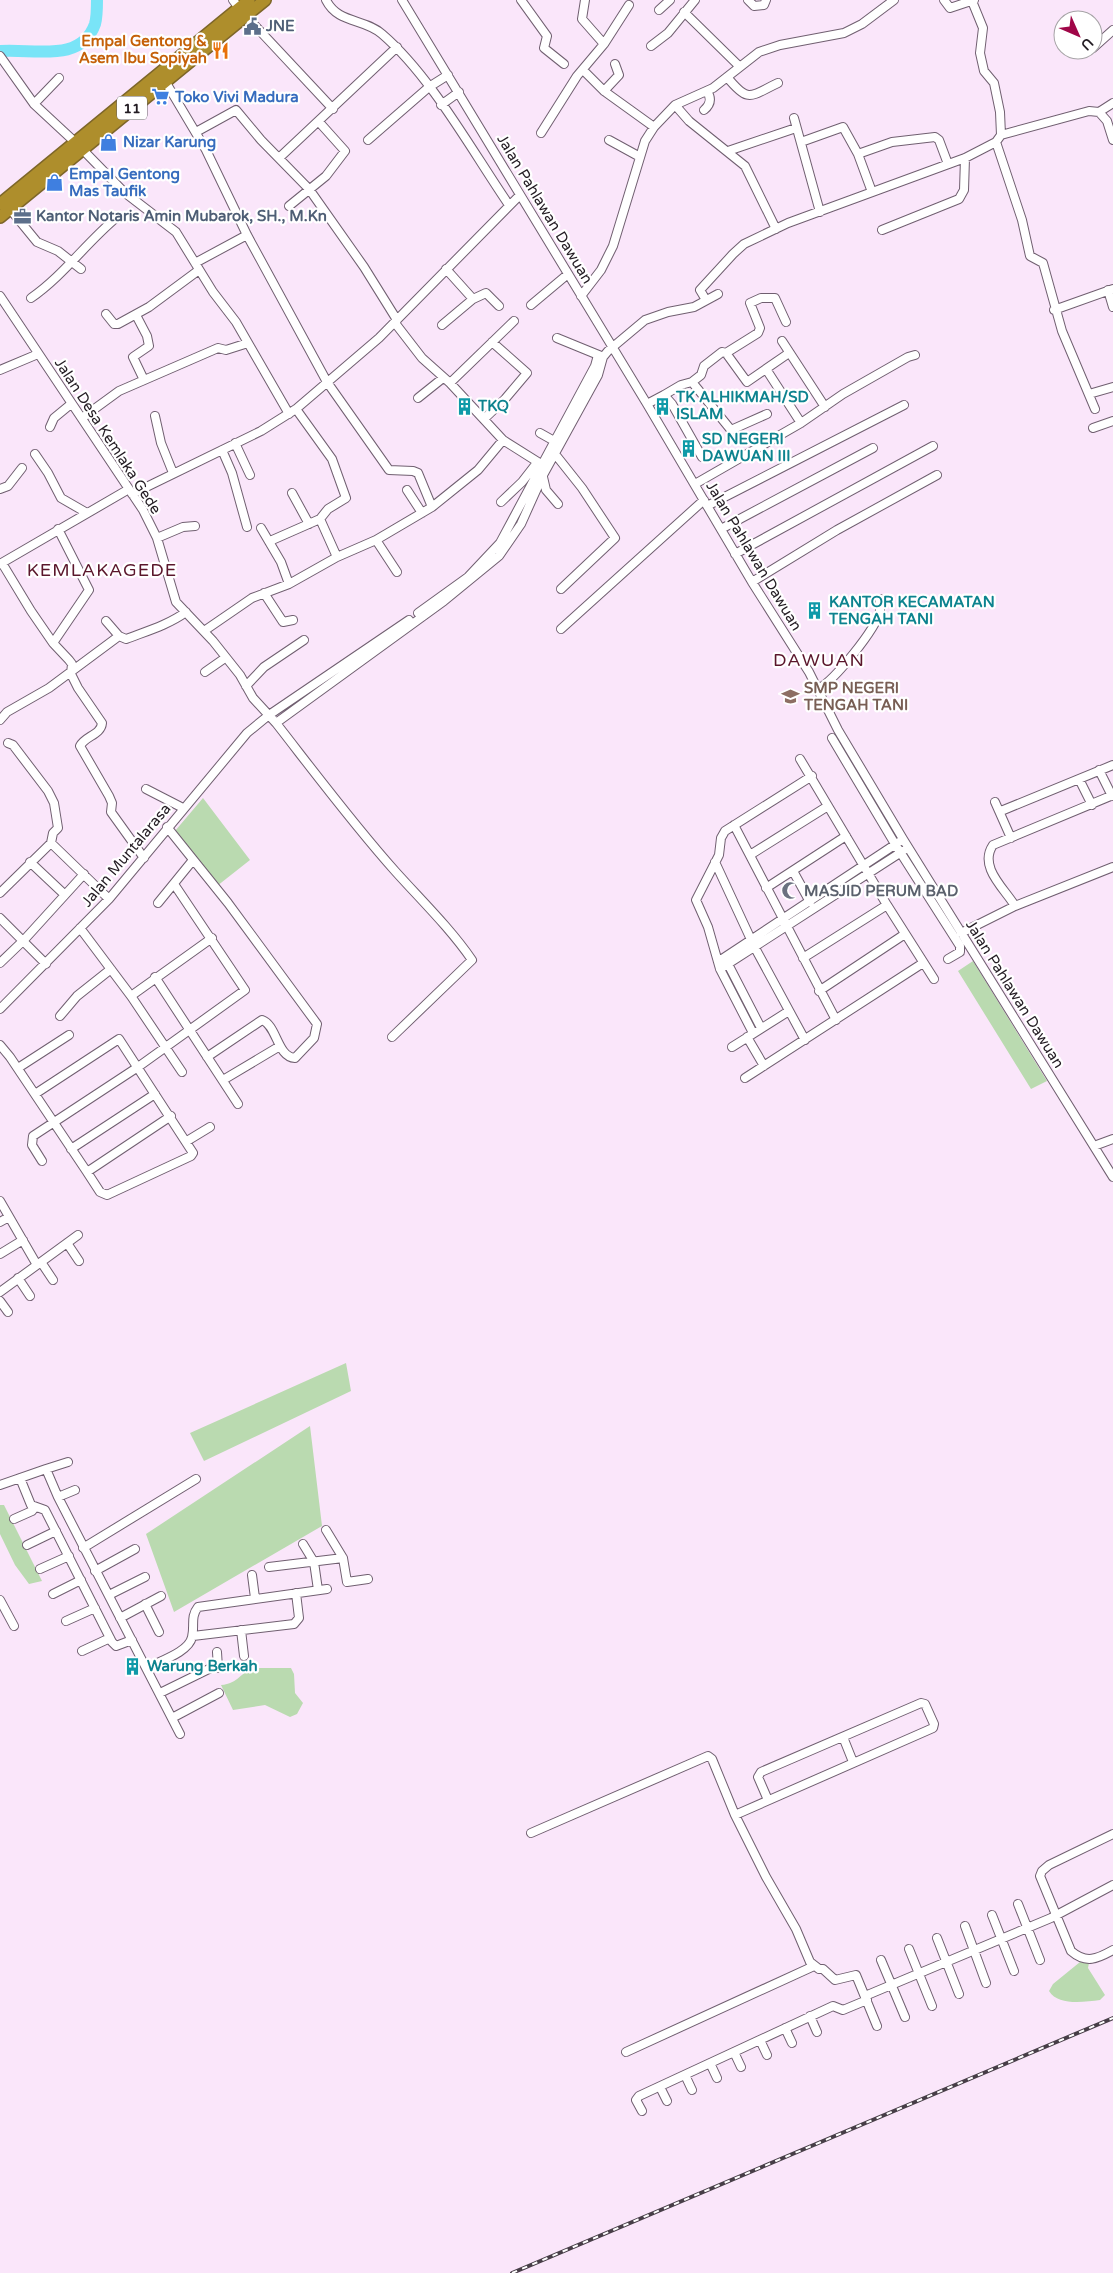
<svg xmlns="http://www.w3.org/2000/svg" width="1113" height="2273" font-family="'Varela Round',sans-serif">
	<rect width="100%" height="100%" fill="#fae6fa"/>
	<!-- green -->
	<path fill="#badab0" d="M 203,798 L 250,860 L 217,886 L 175,831 Z
		M 973,961 L 1047,1081 L 1031,1089 L 958,971 Z
		M 346,1363 L 351,1391 L 204,1461 L 190,1433 Z
		M 310,1426 L 322,1526 L 174,1612 L 146,1534 Z
		M 0,1505 L 4,1505 L 42,1581 L 29,1584 L 15,1565 L 0,1534 Z
		M 256,1668 L 291,1668 L 294,1674 L 295,1693 L 303,1703 L 297,1714 L 290,1717 L 265,1705 L 233,1710 L 221,1685 C 239,1684 240,1671 256,1668 Z
		M 1080,1962 L 1089,1963 L 1088,1968 L 1105,1995 L 1100,2000 C 1084,2002 1058,2006 1049,1991 L 1053,1984 Z"/>
	<g fill="none" stroke-linecap="round" stroke-linejoin="round">
		<!-- river -->
		<path stroke="#79e4f7" stroke-width="12" d="M 0,51 C 32,48 81,64 95,24 C 97,17 97,7 97,0"/>
		<defs>
			<path id="minor" d="M 233,0 L 239,8
				M 326,0 C 338,24 364,18 382,34 C 431,76 472,151 509,205
				M 402,0 L 647,404 L 752,582 L 809,672 L 838,730 L 903,839 L 1113,1177
				M 521,0 L 547,36 L 544,48 L 564,64
				M 748,0 L 754,6 L 764,5 L 766,0
				M 944,0 L 950,8 L 974,0
				M 659,10 L 670,0
				M 684,12 L 739,66
				M 246,16 L 333,109
				M 604,44 L 629,5
				M 651,46 L 668,33 L 695,0
				M 1093,48 L 1113,30
				M 0,56 L 34,104 L 76,143
				M 583,70 L 604,91 L 654,127
				M 727,77 C 749,104 750,96 778,83
				M 165,81 L 206,150 L 247,235 L 327,382 L 389,470 L 413,471 L 418,473 L 432,507
				M 604,91 L 619,75 L 615,64
				M 34,104 L 59,78
				M 441,105 L 459,92
				M 675,105 L 689,121 L 745,166 L 776,229
				M 704,110 C 710,105 712,99 707,91
				M 1099,112 L 1107,121 L 1113,140
				M 794,118 L 820,212
				M 196,132 L 236,110 L 261,140 L 309,189 L 364,267 L 397,320
				M 541,133 L 577,76 L 604,44 L 582,19 L 585,0
				M 1001,135 L 1089,111 L 1099,112 L 1113,103
				M 368,140 L 429,87 L 448,75
				M 609,140 L 640,157
				M 801,142 L 843,127 L 858,154 L 892,142 L 935,137 L 939,140 L 948,164
				M 996,142 L 1022,220 L 1030,256 L 1043,263 L 1062,331 L 1095,409
				M 83,150 L 124,192 L 176,232 L 213,292 L 236,322 L 289,414
				M 728,151 L 796,128
				M 858,154 L 872,192
				M 279,158 L 397,47
				M 289,206 L 326,176 L 345,151 L 319,122
				M 10,209 L 37,242 L 58,251 L 81,269
				M 882,230 L 959,199 L 964,190 L 965,158
				M 195,263 L 247,235
				M 446,269 L 473,299 L 486,293 L 499,306
				M 1108,290 L 1113,307
				M 0,296 L 143,510 L 157,538 L 176,602 L 213,641 L 240,675 L 253,698 L 276,723 L 444,601 L 499,556 L 521,524 L 543,475 L 598,375 L 603,357 L 608,351 L 645,320 L 668,312 L 694,307 L 718,294
				M 581,296 L 601,270 L 613,246 L 645,141 L 654,127 L 675,105 L 713,88 L 759,52 L 780,45 L 844,33 L 862,24 L 894,0
				M 31,298 C 63,276 86,243 116,218
				M 706,300 L 700,290 L 733,254 L 744,244 L 788,223 L 965,158 L 996,142 L 1001,135 L 1000,112 L 994,83 L 984,71 L 980,53 L 983,28 L 972,1
				M 531,305 L 568,274
				M 1054,310 L 1113,289
				M 106,314 L 114,324 L 118,324 L 149,307 L 199,270
				M 136,315 L 147,336 L 149,346 L 133,357 L 144,380
				M 395,323 L 422,358 L 450,383 L 503,440 L 541,464
				M 442,325 L 473,299
				M 557,338 L 601,356
				M 782,341 L 825,407
				M 726,353 L 747,382 L 789,353
				M 766,369 L 801,423
				M 0,370 L 38,354
				M 692,382 L 701,375 L 704,366 L 722,352 L 726,353 L 758,333 L 760,328 L 750,303 L 761,298 L 775,298 L 786,322
				M 450,383 L 514,321
				M 1089,394 L 1113,387
				M 664,395 L 681,385 L 692,382 L 731,430 L 767,414
				M 418,398 L 443,378
				M 647,404 L 664,395 L 672,404 L 702,457
				M 155,416 L 161,443 L 173,473
				M 82,418 L 119,391 L 218,348 L 226,350 L 248,343
				M 484,419 L 505,399 L 527,373 L 492,342
				M 50,427 L 54,418 L 71,404
				M 1093,428 L 1113,421
				M 540,433 L 556,442
				M 235,443 L 250,475
				M 222,450 L 232,473 L 247,527
				M 35,454 L 48,473 L 61,498 L 87,513
				M 555,454 L 582,488 L 615,538 L 561,589
				M 543,477 L 546,490 L 558,504
				M 695,484 L 801,423 L 843,394 L 908,357 L 915,355
				M 0,489 L 8,486 L 22,468
				M 407,490 L 422,513
				M 292,493 L 309,524
				M 132,494 L 261,431 L 296,409 L 379,338 L 520,195
				M 501,502 L 522,482 L 536,464
				M 707,506 L 904,405
				M 320,519 L 337,557
				M 261,528 L 281,562 L 289,584
				M 721,529 L 873,448
				M 157,538 L 183,527 L 195,526
				M 376,540 L 397,572
				M 270,541 L 320,519 L 328,509 L 346,498 L 332,459 L 296,409
				M 735,554 L 933,446
				M 2,563 L 31,611 L 53,643 L 69,660 L 72,664 L 71,674 L 78,688 L 102,723 C 101,735 85,736 80,746 L 109,796 L 112,803 L 111,812 L 144,858
				M 0,564 L 129,489
				M 752,582 L 837,530 L 937,475
				M 264,593 L 283,622 L 293,620
				M 418,613 L 468,577 L 500,543 L 595,366 L 598,355
				M 106,621 L 119,636 L 126,639 C 147,631 168,625 186,612
				M 561,629 L 704,500
				M 204,631 L 252,598 L 289,584 L 337,557 L 376,540 L 432,507 L 478,470 L 503,440
				M 53,643 L 89,590 L 58,529
				M 205,672 L 225,658
				M 246,686 L 264,667 L 304,640
				M 818,689 C 834,681 876,629 880,611 C 880,608 880,603 880,599
				M 0,720 L 7,712 L 49,688 L 119,636
				M 276,723 C 315,773 353,824 395,871 C 421,900 450,928 472,960 L 392,1037
				M 832,738 L 895,844 L 960,946 L 960,952 L 948,959
				M 8,743 L 13,745 L 48,791 L 54,803 L 58,828 L 53,833 L 51,843
				M 800,759 L 887,905 L 934,979
				M 1099,770 L 1112,796
				M 1079,779 L 1092,805
				M 146,789 L 183,808
				M 995,802 L 1011,838
				M 1001,811 L 1113,765
				M 734,825 L 836,1020
				M 167,827 L 228,903 L 317,1024 L 314,1038 L 295,1058 C 277,1057 277,1025 262,1020 L 207,1057
				M 750,855 L 828,806
				M 30,862 L 64,894
				M 715,862 L 754,946 L 805,1040
				M 793,871 L 810,902
				M 766,888 L 846,836
				M 0,893 L 51,843 L 109,899
				M 158,903 L 193,860
				M 1015,906 C 1005,889 978,867 993,845 L 1113,795
				M 0,918 L 46,964
				M 80,928 L 131,996 L 182,1072
				M 961,933 L 1015,906 L 1113,867
				M 803,958 L 887,905
				M 719,961 L 899,842
				M 0,963 L 24,940 L 84,874
				M 728,964 L 761,1028
				M 720,969 L 903,851
				M 155,977 L 238,1104
				M 819,991 L 905,934
				M 131,996 L 212,938
				M 0,1009 L 109,899 L 247,733 L 269,715 L 409,620
				M 60,1016 L 77,996 L 111,969
				M 753,1033 L 720,969 L 708,927 L 696,900 L 719,855 L 721,838 L 725,831 L 812,776
				M 747,1037 L 764,1066
				M 0,1045 L 10,1057 L 87,1172 L 171,1116
				M 732,1047 L 789,1011
				M 18,1068 L 69,1035
				M 745,1078 L 923,963
				M 223,1080 L 280,1046
				M 35,1094 L 119,1039 L 193,1153 L 191,1156 L 107,1195 L 100,1192 L 87,1172
				M 187,1141 L 210,1127
				M 1094,1146 L 1113,1139
				M 71,1149 L 155,1094
				M 42,1161 L 32,1145 L 33,1136 L 138,1067 L 245,990 L 174,884
				M 0,1201 L 37,1265
				M 0,1222 L 9,1217
				M 67,1243 L 79,1261
				M 0,1254 L 23,1240
				M 41,1262 L 53,1280
				M 18,1278 L 30,1296
				M 0,1292 L 78,1235
				M 0,1301 L 8,1312
				M 46,1469 L 68,1462
				M 20,1478 L 31,1505 L 45,1510 L 112,1642 L 116,1646 L 132,1640
				M 0,1485 L 46,1469 L 58,1497 L 180,1734
				M 58,1497 L 75,1490
				M 14,1519 L 32,1511 L 35,1507
				M 326,1530 L 343,1558 L 347,1582 L 368,1579
				M 303,1544 L 314,1562 L 318,1590
				M 27,1545 L 56,1531
				M 83,1548 L 196,1479
				M 269,1567 L 343,1558
				M 40,1569 L 69,1556
				M 95,1571 L 135,1549
				M 252,1575 L 255,1598
				M 53,1594 L 81,1580
				M 109,1595 L 145,1577
				M 0,1600 L 14,1626
				M 145,1604 L 159,1632
				M 120,1618 L 161,1596
				M 66,1621 L 95,1608
				M 241,1630 L 244,1656
				M 193,1636 L 294,1624 L 299,1618 L 296,1593
				M 82,1651 L 110,1638
				M 217,1652 L 218,1668
				M 147,1668 C 160,1661 189,1652 192,1637 C 195,1626 190,1617 198,1607 L 327,1589
				M 160,1693 L 217,1665
				M 172,1718 L 219,1693
				M 843,1737 L 853,1762
				M 735,1815 L 933,1728 L 934,1724 L 925,1704 L 921,1703 L 761,1772 L 758,1777 L 768,1800
				M 531,1833 L 708,1756 L 712,1759 L 735,1815 L 766,1877 L 796,1929 L 810,1962 L 819,1969 L 823,1969 L 835,1980 L 856,1975 L 877,2026
				M 1113,1834 L 1049,1865 L 1042,1871 L 1040,1876 L 1071,1951 C 1086,1964 1097,1959 1113,1950
				M 1018,1904 L 1040,1960
				M 992,1915 L 1014,1971
				M 965,1926 L 986,1983
				M 937,1938 L 959,1994
				M 909,1949 L 932,2006
				M 881,1960 L 905,2017
				M 865,1996 L 1051,1918 L 1113,1885
				M 810,2016 L 817,2032
				M 785,2028 L 792,2043
				M 760,2040 L 767,2055
				M 626,2052 L 814,1966
				M 734,2052 L 741,2067
				M 710,2063 L 717,2078
				M 685,2075 L 692,2090
				M 660,2087 L 667,2101
				M 642,2111 L 636,2100 L 639,2096 L 833,2006 L 843,2010 L 867,2000"/>
			<path id="highway" d="M 0,204 L 249,0
				M 0,217 L 265,0"/>
		</defs>
		<!-- minor casing -->
		<use href="#minor" stroke="#705f70" stroke-width="10"/>
		<!-- highway casing -->
		<use href="#highway" stroke="#7d6629" stroke-width="14"/>
		<!-- minor -->
		<use href="#minor" stroke="#fff" stroke-width="8"/>
		<!-- highway -->
		<use href="#highway" stroke="#ae8e2c" stroke-width="11"/>
		<defs>
			<path id="rail" d="M 512,2273 L 1113,2018"/>
		</defs>
		<!-- rail casing -->
		<use href="#rail" stroke="#473e47" stroke-width="4"/>
		<!-- rail -->
		<use href="#rail" stroke="#fff" stroke-width="2" stroke-dasharray="5.5" stroke-linecap="butt"/>
	</g>
	<!-- icons -->
	<defs>
		<symbol id="civic-bare" viewBox="-9 -9 18 18"><path d="M-.6-6.5H3V-4.5H.6V-3L4-1V1h2V6H-6V1h2V-1L-.6-3ZM-1.2 2.5V6h2.4V2.5Z" fill="#5c6f8a" stroke="#fff" stroke-width="2.5" paint-order="stroke"/></symbol>
		<symbol id="restaurant-bare" viewBox="-9 -9 18 18"><path d="M-5-6h1v4h1v-4h1v4h1v-4h1v5L-1.5 .5V6h-2V.5L-5-1ZM5-6V6H3V1.5H1.5Q1.5-4 5-6Z" fill="#e8710a" stroke="#fff" stroke-width="2.5" paint-order="stroke"/></symbol>
		<symbol id="supermarket-bare" viewBox="-9 -9 18 18"><path d="M-6-5.5h2.5l.6 2H6L4.5 2H-2.5L-4.4-4H-6ZM-1.5 3.2a1.3 1.3 0 1 0 .1 0ZM3 3.2a1.3 1.3 0 1 0 .1 0Z" fill="#3f7fe0" stroke="#fff" stroke-width="2.5" paint-order="stroke"/></symbol>
		<symbol id="shop-bare" viewBox="-9 -9 18 18"><path d="M-5-2.5h2.3a2.7 3.5 0 0 1 5.4 0H5L5.5 6h-11ZM-1.5-2.5h3a1.5 2.3 0 0 0-3 0Z" fill="#3f7fe0" stroke="#fff" stroke-width="2.5" paint-order="stroke"/></symbol>
		<symbol id="office-bare" viewBox="-9 -9 18 18"><path d="M-6-3h4V-5.5h4V-3h4V5H-6ZM-1-4.5V-3h2v-1.5ZM-6 0V1H6V0Z" fill="#5c6f8a" stroke="#fff" stroke-width="2.5" paint-order="stroke"/></symbol>
		<symbol id="building-bare" viewBox="-9 -9 18 18"><path d="M-4-6H4V6H1V3H-1V6H-4ZM-2.5-4.3h1.7v1.8h-1.7ZM.8-4.3h1.7v1.8H.8ZM-2.5-1h1.7V.8h-1.7ZM.8-1h1.7V.8H.8Z" fill="#0f9aa8" stroke="#fff" stroke-width="2.5" paint-order="stroke"/></symbol>
		<symbol id="school-bare" viewBox="-9 -9 18 18"><path d="M0-5L7-2L0 1L-7-2ZM-4 1L0 2.5L4 1V4Q0 6-4 4Z" fill="#8d6e63" stroke="#fff" stroke-width="2.5" paint-order="stroke"/></symbol>
		<symbol id="mosque-bare" viewBox="-9 -9 18 18"><path d="M3.5-4.9A6 6 0 1 0 3.5 4.9A5 5 0 1 1 3.5-4.9Z" fill="#6b7280" stroke="#fff" stroke-width="2.5" paint-order="stroke"/></symbol>
	</defs>
	<g fill-rule="evenodd">
		<use href="#civic-bare" x="240" y="14" width="25" height="25"/>
		<use href="#restaurant-bare" x="208" y="38" width="25" height="25"/>
		<use href="#supermarket-bare" x="148" y="84" width="25" height="25"/>
		<use href="#shop-bare" x="96" y="130" width="25" height="25"/>
		<use href="#shop-bare" x="42" y="170" width="25" height="25"/>
		<use href="#office-bare" x="10" y="204" width="25" height="25"/>
		<use href="#building-bare" x="452" y="394" width="25" height="25"/>
		<use href="#building-bare" x="650" y="394" width="25" height="25"/>
		<use href="#building-bare" x="676" y="436" width="25" height="25"/>
		<use href="#building-bare" x="802" y="598" width="25" height="25"/>
		<use href="#school-bare" x="778" y="684" width="25" height="25"/>
		<use href="#mosque-bare" x="778" y="878" width="25" height="25"/>
		<use href="#building-bare" x="120" y="1654" width="25" height="25"/>
	</g>
	<g text-anchor="middle" stroke-width="4.5" stroke-linejoin="round" paint-order="stroke">
		<!-- shield labels -->
		<rect fill="#fff" stroke="#656065" stroke-width="1" x="117" y="96.5" width="30" height="23" rx="4"/>
		<g font-size="14" font-weight="bold" fill="#231c23">
			<text x="132" y="113">11</text>
		</g>
		<!-- service labels -->
		<g font-size="15" font-weight="bold" fill="#4e5e75" stroke="#fff" text-anchor="start">
			<text x="266" y="31">JNE</text>
			<text x="36" y="221">Kantor Notaris Amin Mubarok, SH., M.Kn</text>
		</g>
		<!-- food labels -->
		<g font-size="15" font-weight="bold" fill="#c56008" stroke="#fff" text-anchor="end">
			<text x="207" y="46">Empal Gentong &amp;<tspan x="207" dy="17">Asem Ibu Sopiyah</tspan></text>
		</g>
		<!-- shop labels -->
		<g font-size="15" font-weight="bold" fill="#366cbe" stroke="#fff" text-anchor="start">
			<text x="175" y="102">Toko Vivi Madura</text>
			<text x="123" y="147">Nizar Karung</text>
			<text x="69" y="179">Empal Gentong<tspan x="69" dy="17">Mas Taufik</tspan></text>
		</g>
		<!-- street labels -->
		<g font-size="15" fill="#231c23" stroke="#fff">
			<text transform="translate(545 209) rotate(59)" y="5">Jalan Pahlawan Dawuan</text>
			<text transform="translate(108 436) rotate(57)" y="5">Jalan Desa Kemlaka Gede</text>
			<text transform="translate(754 556) rotate(59)" y="5">Jalan Pahlawan Dawuan</text>
			<text transform="translate(126 855) rotate(-50)" y="5">Jalan Muntalarasa</text>
			<text transform="translate(1015 994) rotate(58)" y="5">Jalan Pahlawan Dawuan</text>
		</g>
		<!-- culture labels -->
		<g font-size="15" font-weight="bold" fill="#0d838f" stroke="#fff" text-anchor="start">
			<text x="676" y="402">TK ALHIKMAH/SD<tspan x="676" dy="17">ISLAM</tspan></text>
			<text x="478" y="411">TKQ</text>
			<text x="702" y="444">SD NEGERI<tspan x="702" dy="17">DAWUAN III</tspan></text>
			<text x="829" y="607">KANTOR KECAMATAN<tspan x="829" dy="17">TENGAH TANI</tspan></text>
			<text x="147" y="1671">Warung Berkah</text>
		</g>
		<!-- education labels -->
		<g font-size="15" font-weight="bold" fill="#785e54" stroke="#fff" text-anchor="start">
			<text x="804" y="693">SMP NEGERI<tspan x="804" dy="17">TENGAH TANI</tspan></text>
		</g>
		<!-- worship labels -->
		<g font-size="15" font-weight="bold" fill="#5b616d" stroke="#fff" text-anchor="start">
			<text x="804" y="896">MASJID PERUM BAD</text>
		</g>
		<!-- quarter labels -->
		<g font-size="18" letter-spacing="1" fill="#5a162b" stroke="#fff">
			<text x="102" y="576">KEMLAKAGEDE</text>
			<text x="819" y="666">DAWUAN</text>
		</g>
	</g>
	<!-- north arrow -->
	<g transform="translate(1078 35) rotate(135)"><circle r="24" fill="#ffffff" stroke="#a7a4a7"/>
	<path d="M0-4L9 19L0 12L-9 19Z" fill="#a00648"/>
	<text y="-8" font-size="14" font-weight="bold" text-anchor="middle" fill="#231c23">U</text>
	</g>
</svg>
